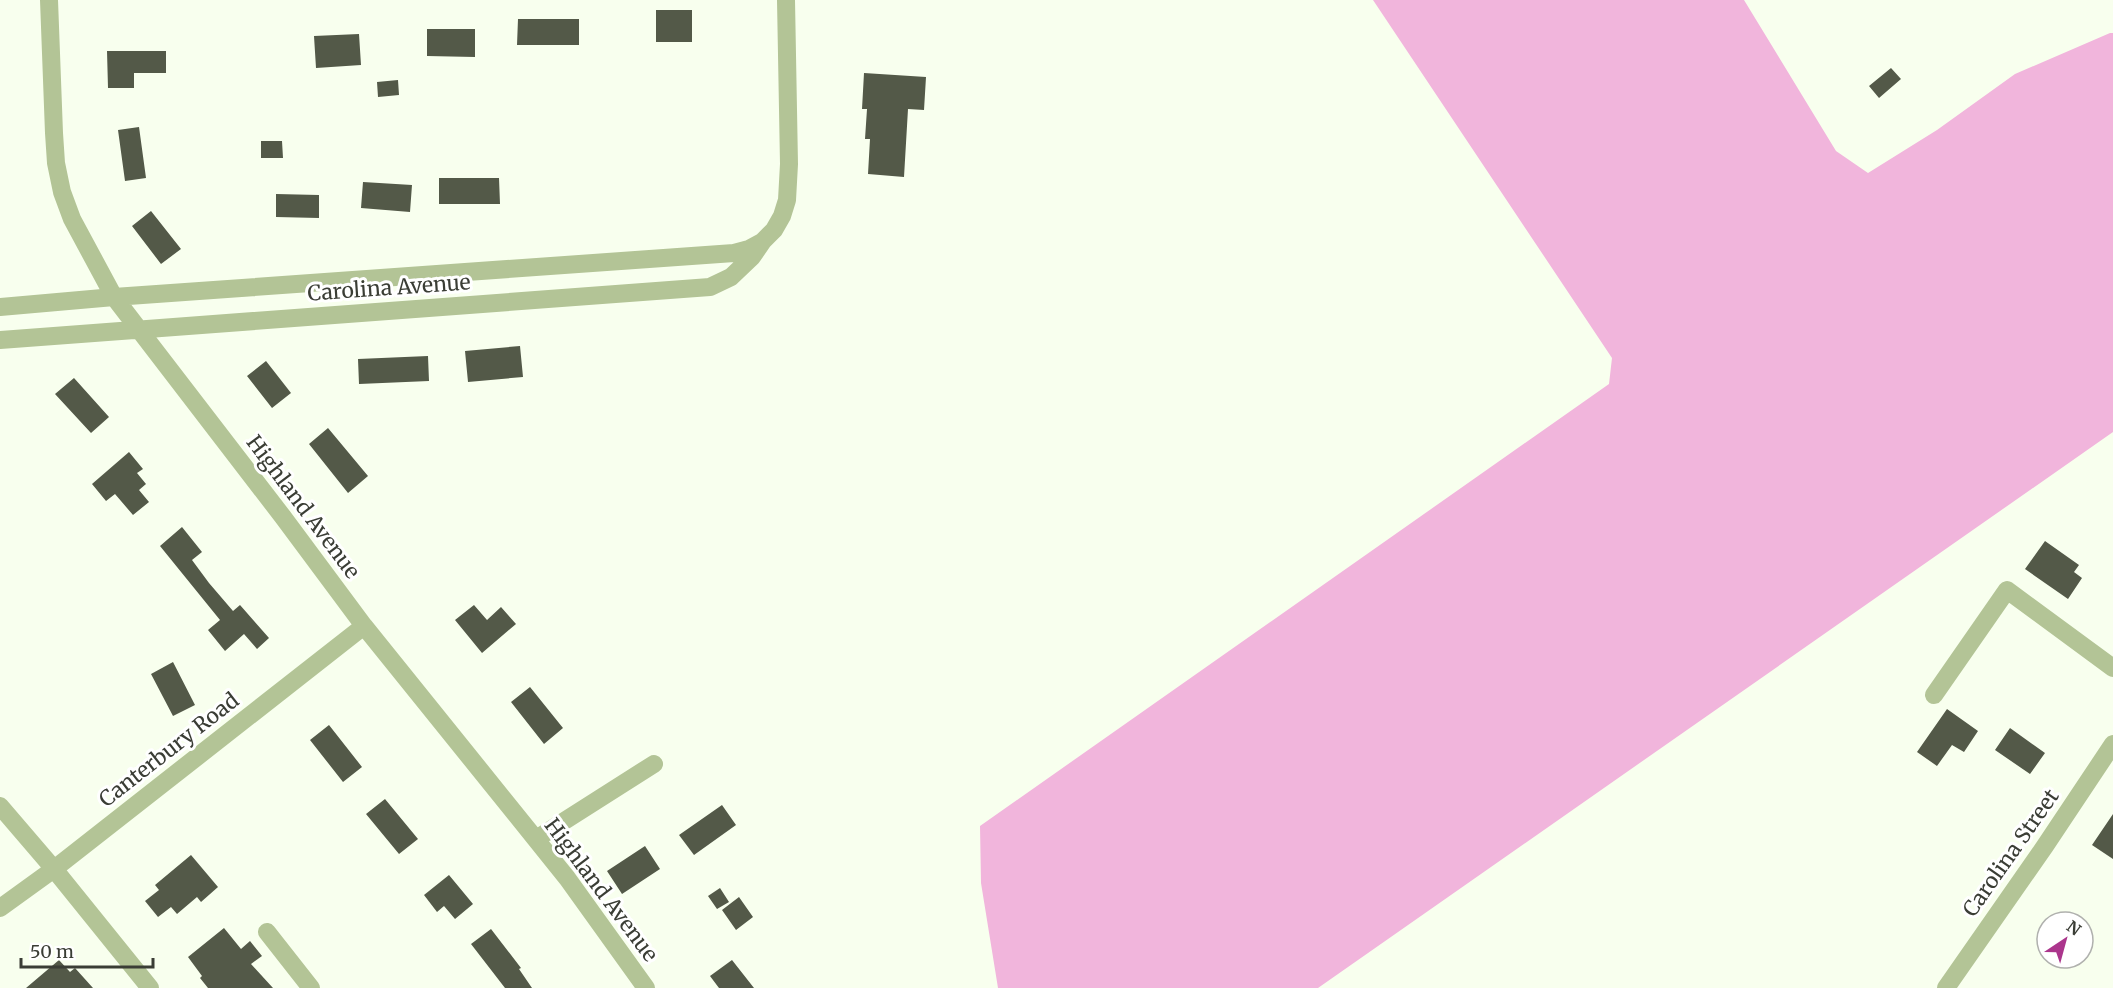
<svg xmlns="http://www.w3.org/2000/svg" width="2113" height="988" font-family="Merriweather,serif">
	<rect width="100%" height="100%" fill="#f8ffee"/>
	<!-- water -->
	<path fill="#f1b5dc" d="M 1373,0 L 1744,0 L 1836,151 L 1868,173 L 1937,130 L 2015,74 L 2110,33 L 2113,33 L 2113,432 L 1318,988 L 998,988 L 981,883 L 980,826 L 1609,384 L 1612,358 Z"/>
	<!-- building -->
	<path fill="#535948" d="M 656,10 L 692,10 L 692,42 L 656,42 Z
		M 518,19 L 579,19 L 579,45 L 517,45 Z
		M 427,29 L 475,29 L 475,57 L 427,56 Z
		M 359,34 L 361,65 L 316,68 L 314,36 Z
		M 107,51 L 166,51 L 166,73 L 134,73 L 134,88 L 108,88 Z
		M 1891,68 L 1901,79 L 1879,98 L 1869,86 Z
		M 864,73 L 926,77 L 924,110 L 908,109 L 904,177 L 868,174 L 870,139 L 865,139 L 867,109 L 862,109 Z
		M 398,80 L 399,95 L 378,97 L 377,82 Z
		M 139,127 L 146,178 L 125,181 L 118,130 Z
		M 261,141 L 282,141 L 283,158 L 261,158 Z
		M 439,178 L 499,178 L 500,204 L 439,204 Z
		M 363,182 L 412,185 L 410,212 L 361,208 Z
		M 276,194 L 319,195 L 319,218 L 276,217 Z
		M 151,211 L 181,249 L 161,264 L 132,226 Z
		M 520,346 L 523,377 L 468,382 L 465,351 Z
		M 428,356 L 429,381 L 359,384 L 358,359 Z
		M 266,361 L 291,393 L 272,408 L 247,376 Z
		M 74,378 L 109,417 L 91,433 L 55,394 Z
		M 328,428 L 368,476 L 348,493 L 309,444 Z
		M 129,452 L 143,469 L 137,473 L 146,484 L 139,490 L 149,502 L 133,515 L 115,494 L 106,501 L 92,484 Z
		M 182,527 L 202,552 L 192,560 L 209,583 L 233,611 L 240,605 L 269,638 L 257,649 L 244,634 L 225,651 L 208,630 L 220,620 L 160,546 Z
		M 2045,541 L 2079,565 L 2074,572 L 2082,578 L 2068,599 L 2025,569 Z
		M 474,605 L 487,620 L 501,607 L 516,624 L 482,653 L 455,620 Z
		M 173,662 L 195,705 L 173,716 L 151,674 Z
		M 530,687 L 563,728 L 544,744 L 511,702 Z
		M 1947,709 L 1978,731 L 1964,752 L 1952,745 L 1937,766 L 1917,752 Z
		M 329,725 L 362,767 L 343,782 L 310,740 Z
		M 2010,728 L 2045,753 L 2030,774 L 1995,750 Z
		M 385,799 L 418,839 L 399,854 L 366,814 Z
		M 722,805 L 736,825 L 694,855 L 679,835 Z
		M 2113,814 L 2113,859 L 2092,845 Z
		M 645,846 L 660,869 L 622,894 L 607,871 Z
		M 191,855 L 218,887 L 201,902 L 197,897 L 177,914 L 171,907 L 158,917 L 145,901 L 159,890 L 155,885 Z
		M 449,875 L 473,904 L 455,919 L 444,906 L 437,912 L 424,895 Z
		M 720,888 L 729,902 L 717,909 L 708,896 Z
		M 739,897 L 753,917 L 736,930 L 722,910 Z
		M 224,928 L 241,949 L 250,941 L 262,956 L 251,964 L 273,988 L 208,988 L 200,978 L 202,976 L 188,957 Z
		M 491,929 L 521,968 L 519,969 L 532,988 L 505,988 L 471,944 Z
		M 59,960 L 70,972 L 75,968 L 93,988 L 26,988 Z
		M 732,960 L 754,988 L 719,988 L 710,976 Z"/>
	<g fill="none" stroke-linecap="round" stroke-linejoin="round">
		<!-- minor -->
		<path stroke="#b3c496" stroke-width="18" d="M 49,0 L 54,133 L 56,163 L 62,192 L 72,219 L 114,297 L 283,517 L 364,626 L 567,878 L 646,988
			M 0,307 L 114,297 L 734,253 L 749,249 L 762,242
			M 0,340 L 710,287 L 731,277 L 752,257 L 763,241 L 774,230 L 782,216 L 787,200 L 789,164 L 786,0
			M 1934,695 L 2007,590 L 2113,668
			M 0,806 L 54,869 L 150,988
			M 536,839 L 654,764
			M 0,908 L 54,869 L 364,626
			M 267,932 L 311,988
			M 1946,988 L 2045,846 L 2113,744"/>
	</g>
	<g text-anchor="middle" stroke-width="6" stroke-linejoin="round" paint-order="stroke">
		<!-- street labels -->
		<g font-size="21" fill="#3a3d35" stroke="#fff">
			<text transform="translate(389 288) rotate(-4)" y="7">Carolina Avenue</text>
			<text transform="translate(303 507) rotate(53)" y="7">Highland Avenue</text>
			<text transform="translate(169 750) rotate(-38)" y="7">Canterbury Road</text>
			<text transform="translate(2011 853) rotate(-55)" y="7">Carolina Street</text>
			<text transform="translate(601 890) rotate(53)" y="7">Highland Avenue</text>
		</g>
	</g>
	<!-- north arrow -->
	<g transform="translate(2065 940) rotate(36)"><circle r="28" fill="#ffffff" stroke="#b0b1ae" stroke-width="1.5"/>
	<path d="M0-4.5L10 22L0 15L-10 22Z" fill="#ab358c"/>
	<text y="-9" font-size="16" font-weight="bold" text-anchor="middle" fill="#3a3d35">N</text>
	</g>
	<!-- scale -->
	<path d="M21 958v9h132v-9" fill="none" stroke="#3a3d35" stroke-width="3"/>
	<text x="30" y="958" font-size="18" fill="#3a3d35" stroke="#ffffff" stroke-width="4.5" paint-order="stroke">50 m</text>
</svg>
